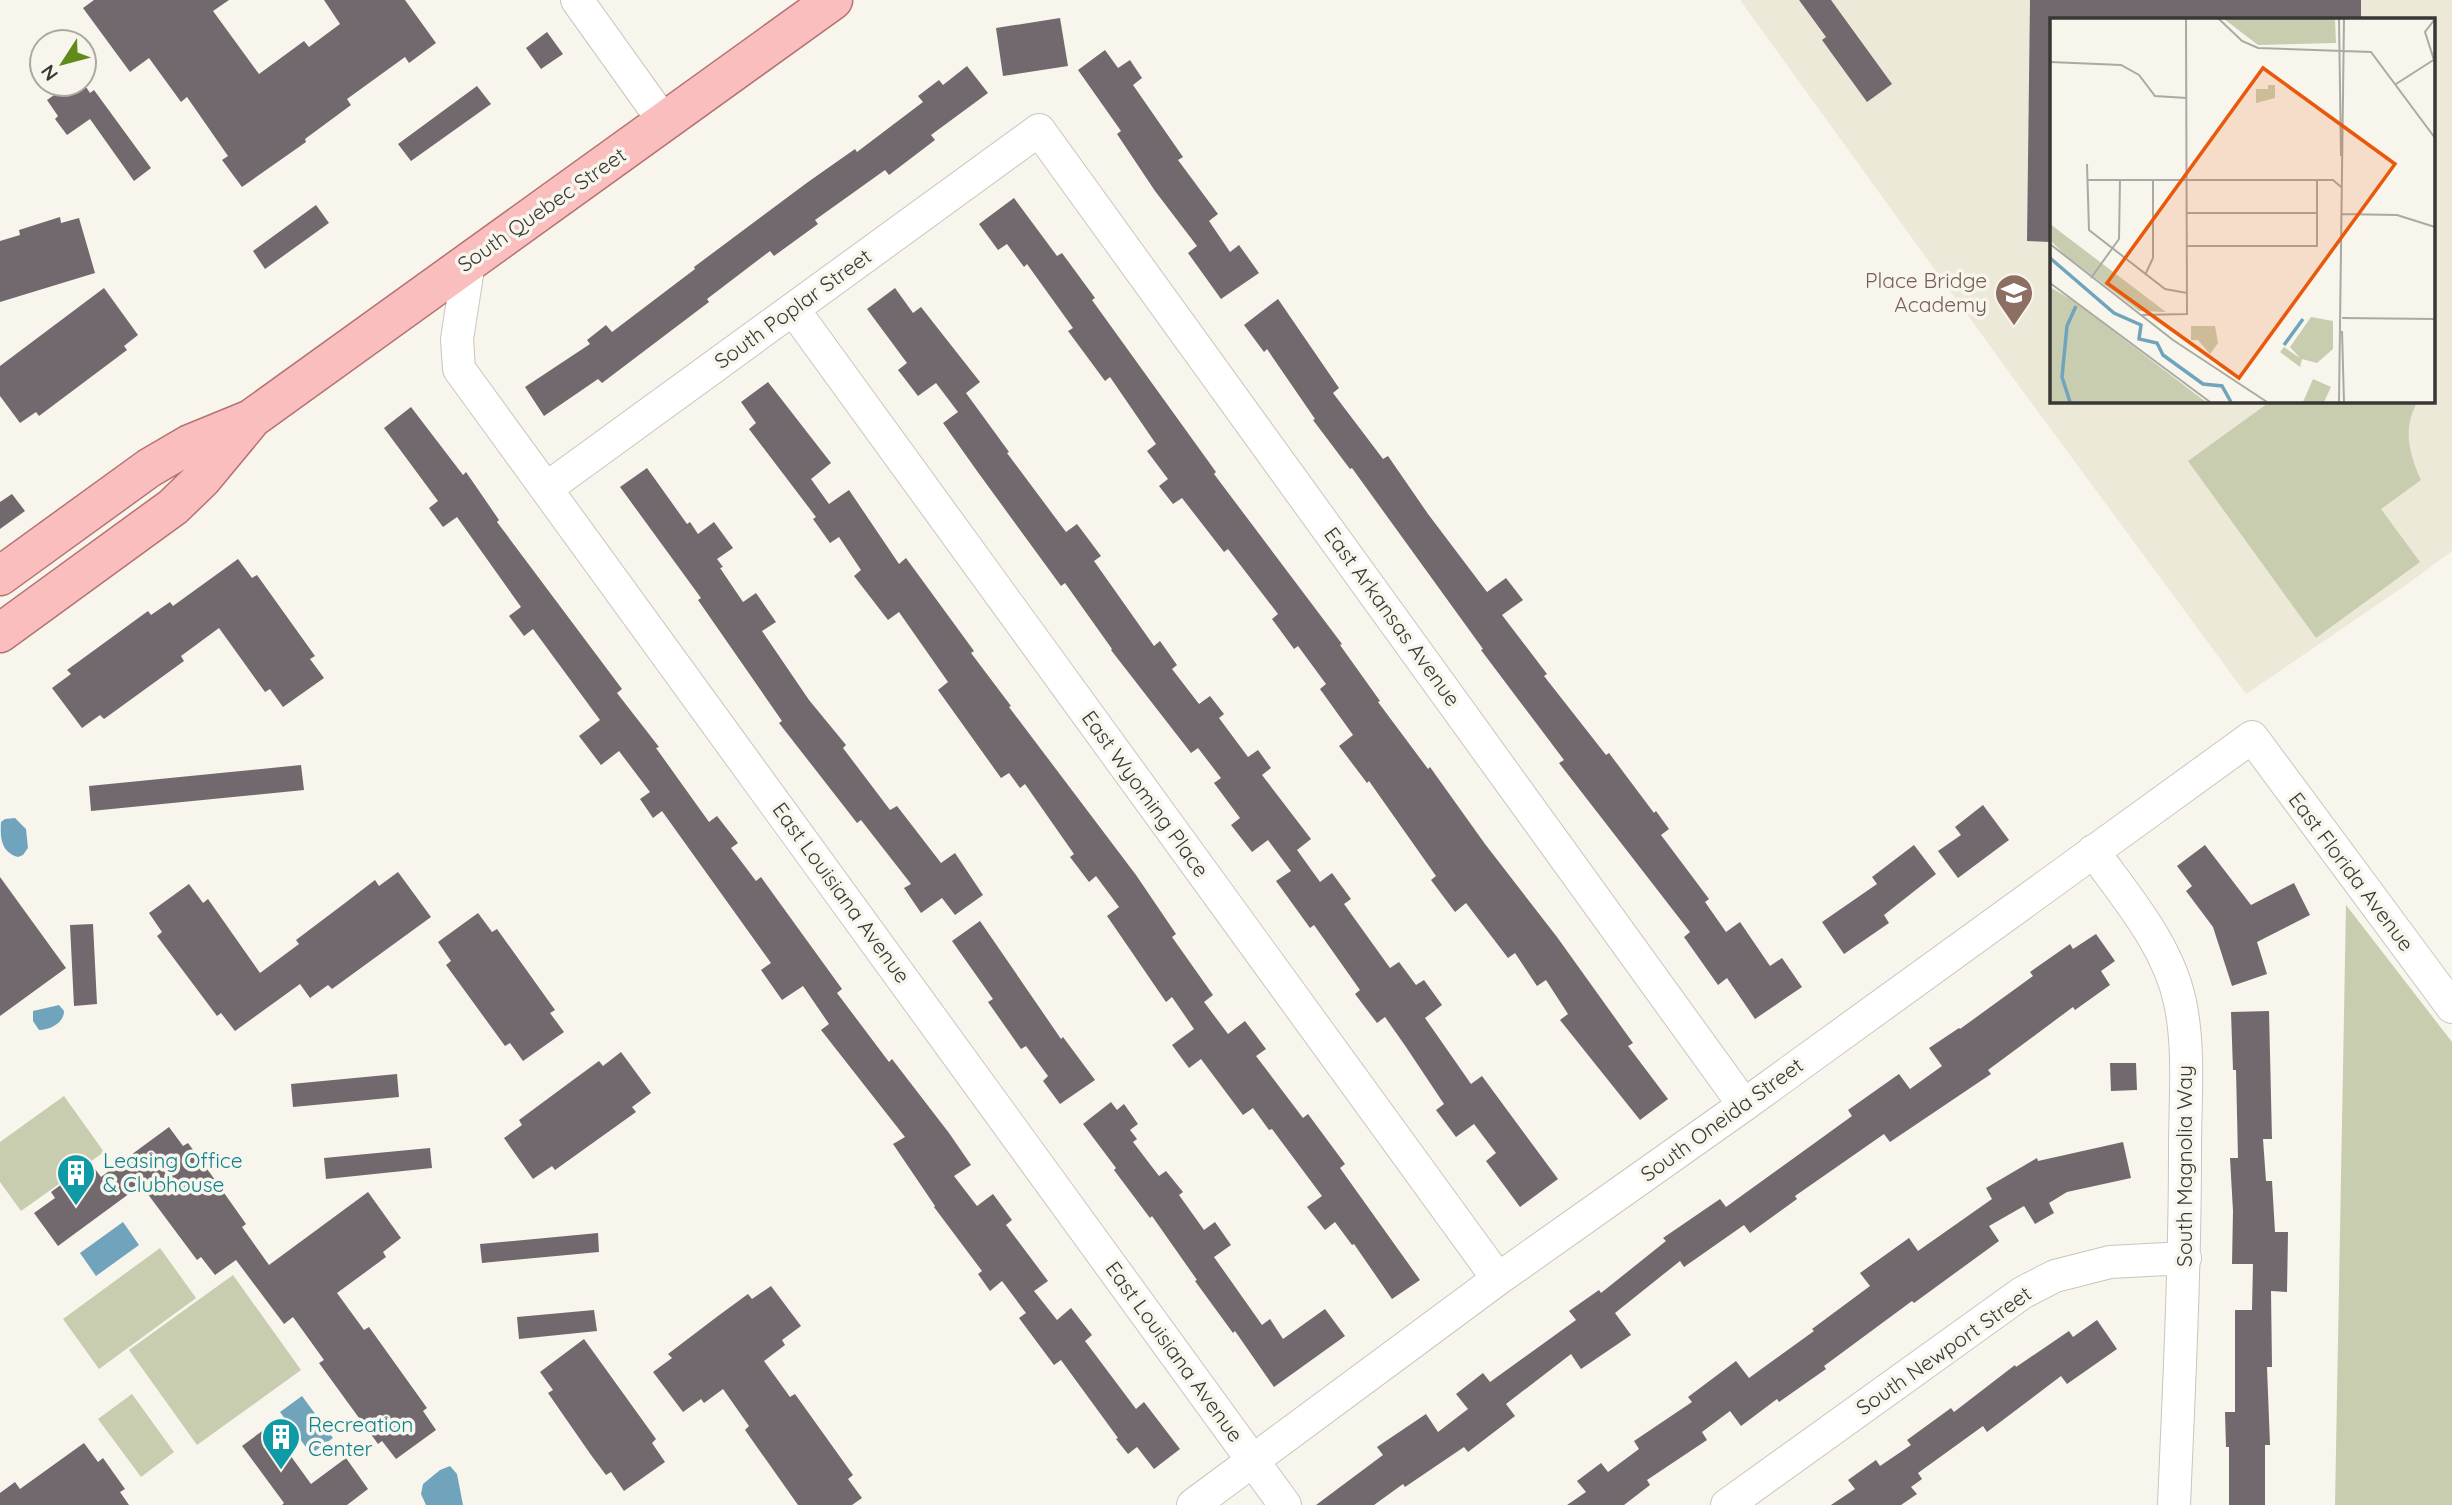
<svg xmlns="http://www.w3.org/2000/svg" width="2452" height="1505" font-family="Quicksand,sans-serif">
	<rect width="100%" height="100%" fill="#f7f5ec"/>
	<!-- built -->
	<path fill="#ede9d9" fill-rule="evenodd" d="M 1740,0 L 2452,0 L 2452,551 L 2406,585 L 2246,694 L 2011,375 ZM 2051,19 L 2433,19 L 2433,401 L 2051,401 Z"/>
	<!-- green -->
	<path fill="#c9cdaf" d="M 2271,401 L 2418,401 C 2402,428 2409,453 2421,480 L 2381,509 L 2420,562 L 2316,638 L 2188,461 Z
		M 2346,905 L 2452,1042 L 2452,1505 L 2335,1505 Z
		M 64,1096 L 104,1152 L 21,1211 L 0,1182 L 0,1142 Z
		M 160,1248 L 196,1298 L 99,1369 L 63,1319 Z
		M 233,1275 L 301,1370 L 197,1445 L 129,1350 Z
		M 132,1394 L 174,1452 L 141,1477 L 98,1419 Z"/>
	<!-- water -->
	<path fill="#70a4bd" d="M 15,818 L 26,829 L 28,848 L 23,855 L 18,857 C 1,852 0,838 1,822 L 5,819 Z
		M 59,1005 L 64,1011 C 64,1023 50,1030 39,1030 L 33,1021 L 33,1011 Z
		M 123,1222 L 139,1245 L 96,1276 L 80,1253 Z
		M 302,1396 L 333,1438 L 311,1454 L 280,1412 Z
		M 450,1466 L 457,1474 L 463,1505 L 426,1505 L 421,1494 L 423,1484 L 440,1470 Z"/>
	<!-- building -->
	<path fill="#71696e" d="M 94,0 L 229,0 L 213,11 L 259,74 L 304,41 L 309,47 L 340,24 L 324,0 L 405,0 L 436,43 L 409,63 L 405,57 L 347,99 L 351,105 L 305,139 L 306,142 L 242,187 L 222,160 L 228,156 L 187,97 L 181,102 L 149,58 L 130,72 L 83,8 Z
		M 1799,0 L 1831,0 L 1892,84 L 1867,102 L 1822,40 L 1826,37 Z
		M 2030,0 L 2361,0 L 2361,19 L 2051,19 L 2051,242 L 2027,241 Z
		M 1060,18 L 1068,66 L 1003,76 L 996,28 Z
		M 547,32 L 563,54 L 541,69 L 526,48 Z
		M 1105,50 L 1118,68 L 1130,60 L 1142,78 L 1133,85 L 1183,157 L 1178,160 L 1218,214 L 1209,221 L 1230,252 L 1239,245 L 1259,273 L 1221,299 L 1188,253 L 1197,246 L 1155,191 L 1117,134 L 1121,131 L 1078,70 Z
		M 967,66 L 988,93 L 931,135 L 935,140 L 889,175 L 885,170 L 815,220 L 818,224 L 774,256 L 770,251 L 707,299 L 709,302 L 602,383 L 598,379 L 544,416 L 525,387 L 590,344 L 587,340 L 606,325 L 612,332 L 695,269 L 694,267 L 808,182 L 855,149 L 857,152 L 923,102 L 918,96 L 939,80 L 943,85 Z
		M 70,84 L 84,84 L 90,93 L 94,90 L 151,168 L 134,181 L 90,119 L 67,135 L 55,119 L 58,116 L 47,100 Z
		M 477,86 L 491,104 L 411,161 L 398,144 Z
		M 1014,198 L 1057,256 L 1062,253 L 1095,298 L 1092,300 L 1216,472 L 1214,474 L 1342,644 L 1340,645 L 1380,701 L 1378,702 L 1428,769 L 1430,767 L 1485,844 L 1557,937 L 1633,1043 L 1628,1046 L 1668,1099 L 1640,1120 L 1560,1020 L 1568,1014 L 1546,980 L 1537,986 L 1515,953 L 1508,958 L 1466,903 L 1455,912 L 1431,880 L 1436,876 L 1369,781 L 1367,783 L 1339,746 L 1353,735 L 1320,689 L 1326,684 L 1298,646 L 1294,649 L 1272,619 L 1278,614 L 1228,549 L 1224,552 L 1182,498 L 1173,504 L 1159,486 L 1168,479 L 1147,451 L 1156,444 L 1110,377 L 1105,381 L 1068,331 L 1073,328 L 1027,264 L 1024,267 L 1007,244 L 998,250 L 979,224 Z
		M 316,205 L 329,223 L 265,269 L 253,251 Z
		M 60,217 L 61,223 L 79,218 L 95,273 L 0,302 L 0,241 L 20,235 L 19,230 Z
		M 104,288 L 138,335 L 124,346 L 127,350 L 39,416 L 36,412 L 20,423 L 0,396 L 0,366 Z
		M 895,288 L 913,313 L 921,307 L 980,382 L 966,393 L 1009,452 L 1007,453 L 1066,532 L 1077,524 L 1101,556 L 1094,561 L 1154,646 L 1160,641 L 1177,665 L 1172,669 L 1199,704 L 1210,696 L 1224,714 L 1219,718 L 1248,757 L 1258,750 L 1271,768 L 1262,775 L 1311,839 L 1297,850 L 1320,882 L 1332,873 L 1351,899 L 1344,904 L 1390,968 L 1399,962 L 1416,985 L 1424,980 L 1442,1005 L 1425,1018 L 1471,1084 L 1482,1076 L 1558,1179 L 1520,1207 L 1486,1161 L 1496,1153 L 1474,1124 L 1456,1137 L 1436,1110 L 1444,1104 L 1406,1047 L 1385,1017 L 1377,1023 L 1355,994 L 1360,990 L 1314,925 L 1310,928 L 1276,881 L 1291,871 L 1268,840 L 1252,852 L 1231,825 L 1240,818 L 1214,783 L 1221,778 L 1198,748 L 1191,753 L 1111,650 L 1112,649 L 1065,583 L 1061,586 L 977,471 L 943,423 L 958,412 L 936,383 L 918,396 L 898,370 L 907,363 L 867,309 Z
		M 1278,299 L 1339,388 L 1333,393 L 1383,459 L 1388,456 L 1428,514 L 1487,592 L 1506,578 L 1523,600 L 1502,615 L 1547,674 L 1544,676 L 1606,755 L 1609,753 L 1654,813 L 1656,811 L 1669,829 L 1661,835 L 1709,899 L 1705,902 L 1726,932 L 1740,922 L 1770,966 L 1782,958 L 1802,987 L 1755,1019 L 1727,978 L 1718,985 L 1684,937 L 1690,932 L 1559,763 L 1564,760 L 1481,650 L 1483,649 L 1352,468 L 1350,469 L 1313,420 L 1315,419 L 1267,349 L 1264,352 L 1244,325 Z
		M 768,382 L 831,463 L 811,479 L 829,504 L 849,490 L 899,564 L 906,558 L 974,651 L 971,653 L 1011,706 L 1009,707 L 1136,875 L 1176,934 L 1172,937 L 1213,995 L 1204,1002 L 1228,1034 L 1245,1021 L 1266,1049 L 1256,1056 L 1303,1118 L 1308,1114 L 1345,1164 L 1340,1168 L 1420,1280 L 1392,1299 L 1354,1244 L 1352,1245 L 1335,1222 L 1325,1230 L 1307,1207 L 1322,1196 L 1272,1129 L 1269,1130 L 1253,1108 L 1243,1115 L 1201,1059 L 1189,1068 L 1172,1045 L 1194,1029 L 1172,997 L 1166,1002 L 1107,916 L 1119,907 L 1096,876 L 1089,882 L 1070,857 L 1074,854 L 1025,784 L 1020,788 L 1009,773 L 1001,778 L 938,690 L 948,682 L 899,612 L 888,620 L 854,576 L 861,570 L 839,537 L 830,543 L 813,519 L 816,517 L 749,429 L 756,423 L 741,402 Z
		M 411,407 L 463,475 L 466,472 L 499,520 L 497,522 L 622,689 L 617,693 L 659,747 L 656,748 L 709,822 L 717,816 L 738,843 L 731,848 L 756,881 L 761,877 L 842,989 L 837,993 L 889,1062 L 892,1059 L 949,1133 L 971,1165 L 954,1176 L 977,1206 L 993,1194 L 1012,1220 L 1006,1225 L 1048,1281 L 1034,1291 L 1057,1320 L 1071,1308 L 1092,1335 L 1085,1341 L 1136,1409 L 1144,1402 L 1180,1449 L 1154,1469 L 1137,1447 L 1128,1454 L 1116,1439 L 1118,1438 L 1061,1360 L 1054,1365 L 1019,1318 L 1026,1313 L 1002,1281 L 990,1291 L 978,1274 L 982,1271 L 934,1207 L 935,1206 L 893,1144 L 905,1137 L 821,1030 L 829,1024 L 803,986 L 782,1000 L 761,970 L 771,963 L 662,811 L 653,818 L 640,799 L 650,792 L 619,751 L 601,765 L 579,736 L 600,720 L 533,629 L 524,636 L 509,616 L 521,607 L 457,517 L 443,527 L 429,508 L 438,501 L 384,428 Z
		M 647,468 L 687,524 L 690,522 L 698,534 L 714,522 L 733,548 L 717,559 L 723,567 L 720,568 L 743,602 L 756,593 L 776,622 L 762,631 L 809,700 L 846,745 L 843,748 L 890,810 L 897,806 L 941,863 L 955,853 L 983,895 L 955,915 L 942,898 L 921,913 L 904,888 L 911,884 L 861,820 L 857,823 L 779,723 L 782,721 L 698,600 L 701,598 L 620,487 Z
		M 12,494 L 25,511 L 0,529 L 0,502 Z
		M 238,559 L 252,578 L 257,575 L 315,656 L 310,659 L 324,678 L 283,707 L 270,689 L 265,692 L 219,628 L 181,656 L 184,661 L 104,719 L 100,715 L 82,728 L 52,688 L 71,674 L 67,670 L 148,611 L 151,615 L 170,602 L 173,606 Z
		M 301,765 L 304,790 L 91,811 L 89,786 Z
		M 1983,805 L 2009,840 L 1958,878 L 1938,851 L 1961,835 L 1955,827 Z
		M 1914,845 L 1936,874 L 1884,915 L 1889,923 L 1844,954 L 1822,922 L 1877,884 L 1872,877 Z
		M 2205,845 L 2251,905 L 2294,883 L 2310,915 L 2257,942 L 2267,974 L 2232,986 L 2213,927 L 2186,891 L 2192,886 L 2177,866 Z
		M 398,872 L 431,917 L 332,989 L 328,985 L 310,998 L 300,984 L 235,1031 L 221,1013 L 217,1016 L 157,936 L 162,932 L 149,913 L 189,884 L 203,903 L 208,899 L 260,973 L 299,944 L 296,940 L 345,903 L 375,880 L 379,886 Z
		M 0,877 L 66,968 L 0,1016 Z
		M 478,913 L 492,932 L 497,929 L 555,1010 L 550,1013 L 564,1032 L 523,1061 L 510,1043 L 505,1046 L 446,965 L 451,961 L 438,942 Z
		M 980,921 L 1061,1039 L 1063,1037 L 1095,1080 L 1060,1104 L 1043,1081 L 1048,1076 L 1026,1046 L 1021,1049 L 988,1002 L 993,999 L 952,941 Z
		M 93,924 L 97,1004 L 74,1006 L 70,925 Z
		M 2096,934 L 2115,961 L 2101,971 L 2110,985 L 2075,1010 L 2073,1007 L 1988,1070 L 1991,1074 L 1890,1142 L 1884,1134 L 1795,1196 L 1797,1199 L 1750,1233 L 1744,1225 L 1684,1267 L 1680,1261 L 1615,1313 L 1631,1335 L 1581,1369 L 1571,1354 L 1506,1404 L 1515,1416 L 1468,1452 L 1464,1447 L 1405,1487 L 1403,1484 L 1374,1505 L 1316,1505 L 1383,1455 L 1377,1447 L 1426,1414 L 1438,1432 L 1468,1409 L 1456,1394 L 1483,1373 L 1490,1382 L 1576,1320 L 1569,1311 L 1599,1290 L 1601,1293 L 1666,1241 L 1663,1238 L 1720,1199 L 1726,1207 L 1852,1116 L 1848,1110 L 1899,1074 L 1910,1089 L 1942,1066 L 1929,1048 L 1959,1028 L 1960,1029 L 2033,976 L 2030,972 L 2070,944 L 2073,949 Z
		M 2269,1011 L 2272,1139 L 2263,1139 L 2266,1181 L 2272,1181 L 2275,1232 L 2288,1232 L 2287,1292 L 2271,1291 L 2272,1367 L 2267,1367 L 2270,1445 L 2265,1445 L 2265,1505 L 2229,1505 L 2229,1447 L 2226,1447 L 2225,1412 L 2235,1412 L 2235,1310 L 2252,1310 L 2253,1264 L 2232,1264 L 2233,1211 L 2230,1158 L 2238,1158 L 2236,1070 L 2233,1070 L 2231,1012 Z
		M 621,1052 L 651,1093 L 632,1107 L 636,1112 L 555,1170 L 552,1166 L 533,1179 L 504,1138 L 522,1125 L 519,1120 L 569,1083 L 599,1061 L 603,1066 Z
		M 2110,1063 L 2136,1063 L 2137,1090 L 2111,1091 Z
		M 397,1074 L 399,1097 L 293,1107 L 291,1084 Z
		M 1111,1102 L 1117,1110 L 1124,1104 L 1138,1124 L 1130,1130 L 1137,1139 L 1133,1142 L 1159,1176 L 1166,1171 L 1183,1192 L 1179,1195 L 1204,1230 L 1215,1222 L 1231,1245 L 1214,1257 L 1262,1325 L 1270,1319 L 1283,1339 L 1325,1309 L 1345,1336 L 1274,1387 L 1235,1331 L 1233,1333 L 1195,1281 L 1197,1280 L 1152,1216 L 1150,1218 L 1114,1170 L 1116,1168 L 1083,1124 Z
		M 169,1127 L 183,1146 L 188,1143 L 210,1173 L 246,1224 L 242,1227 L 269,1265 L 368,1192 L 401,1238 L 383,1252 L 386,1257 L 337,1293 L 364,1330 L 369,1327 L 427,1408 L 423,1411 L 436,1430 L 396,1459 L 382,1441 L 378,1444 L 319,1363 L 324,1360 L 293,1317 L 284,1324 L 236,1260 L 215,1275 L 201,1257 L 197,1260 L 141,1185 L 58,1246 L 34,1213 L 55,1198 L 51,1192 L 77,1173 L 82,1179 L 95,1169 L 101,1177 Z
		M 2123,1142 L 2131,1178 L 2067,1192 L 2049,1203 L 2054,1213 L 2035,1224 L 2024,1206 L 1989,1226 L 1999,1241 L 1914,1303 L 1912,1301 L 1824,1366 L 1826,1369 L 1779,1402 L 1777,1399 L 1741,1426 L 1730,1411 L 1702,1432 L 1707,1440 L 1647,1480 L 1650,1485 L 1624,1505 L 1567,1505 L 1586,1492 L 1577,1481 L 1601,1463 L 1608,1472 L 1639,1449 L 1634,1441 L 1692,1402 L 1688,1397 L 1736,1361 L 1749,1378 L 1814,1331 L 1812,1329 L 1870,1286 L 1860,1273 L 1909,1238 L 1918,1251 L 1992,1199 L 1986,1188 L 2037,1158 L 2038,1161 Z
		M 430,1148 L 432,1168 L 326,1179 L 324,1158 Z
		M 598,1233 L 599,1252 L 482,1263 L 480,1244 Z
		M 771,1286 L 801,1326 L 782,1340 L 785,1345 L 764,1361 L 790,1397 L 795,1394 L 853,1475 L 848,1479 L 862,1498 L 852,1505 L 798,1505 L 745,1430 L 749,1426 L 723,1389 L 704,1403 L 701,1399 L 683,1412 L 653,1372 L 672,1358 L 668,1354 L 718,1316 L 748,1294 L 752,1299 Z
		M 594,1310 L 597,1331 L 519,1339 L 517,1317 Z
		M 2097,1320 L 2117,1349 L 2067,1384 L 2061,1376 L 1987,1432 L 1983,1426 L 1918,1473 L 1922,1479 L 1911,1487 L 1917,1494 L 1901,1505 L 1831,1505 L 1855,1489 L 1848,1480 L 1876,1460 L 1880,1466 L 1911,1445 L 1907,1440 L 1951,1408 L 1954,1412 L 2015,1365 L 2016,1367 L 2069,1331 L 2073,1337 Z
		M 584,1339 L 656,1439 L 652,1443 L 665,1462 L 624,1491 L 611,1472 L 606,1475 L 591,1455 L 548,1393 L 553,1390 L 540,1372 Z
		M 269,1426 L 311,1484 L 346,1458 L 368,1489 L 347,1505 L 282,1505 L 284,1503 L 242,1446 Z
		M 84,1443 L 98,1462 L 103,1458 L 125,1489 L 120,1492 L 129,1505 L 0,1505 L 0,1493 L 15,1482 L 20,1489 Z"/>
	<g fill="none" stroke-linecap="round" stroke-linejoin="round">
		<defs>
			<path id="minor" d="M 577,0 L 665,123
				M 469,262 L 457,339 L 459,369 L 1285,1505
				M 793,309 L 1498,1279
				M 547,488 L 1039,130 L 1744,1105
				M 2093,851 C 2126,897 2168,945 2180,1002 C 2190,1049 2185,1101 2185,1150 C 2185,1268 2179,1387 2174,1505
				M 1193,1505 L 1498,1279 L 1744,1105 L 2252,737 L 2452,1007
				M 1727,1505 L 2022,1293 L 2055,1276 L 2110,1262 L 2185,1258"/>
			<path id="major" d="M 0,576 L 149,468 L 190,444 L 251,419 L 833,0
				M 0,633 L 173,507 L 202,479 L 250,421"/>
		</defs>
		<!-- minor casing -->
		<use href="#minor" stroke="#c8c6bd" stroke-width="34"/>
		<!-- major casing -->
		<use href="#major" stroke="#b57272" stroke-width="41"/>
		<!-- minor -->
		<use href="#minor" stroke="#fff" stroke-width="32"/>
		<!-- major -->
		<use href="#major" stroke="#fbbebe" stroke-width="38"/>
	</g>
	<!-- icons -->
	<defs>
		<symbol id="school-pin" viewBox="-11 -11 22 30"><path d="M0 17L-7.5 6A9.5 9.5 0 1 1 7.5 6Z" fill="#8d6e63" stroke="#f7f5ec"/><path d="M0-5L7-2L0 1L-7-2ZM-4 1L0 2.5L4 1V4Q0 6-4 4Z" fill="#fff"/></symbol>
		<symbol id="building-pin" viewBox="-11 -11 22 30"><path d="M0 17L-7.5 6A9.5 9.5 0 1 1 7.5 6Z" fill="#0f9aa8" stroke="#f7f5ec"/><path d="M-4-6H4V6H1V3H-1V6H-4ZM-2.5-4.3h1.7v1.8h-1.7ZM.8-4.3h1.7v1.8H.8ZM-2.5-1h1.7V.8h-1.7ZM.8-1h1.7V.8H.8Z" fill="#fff"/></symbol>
	</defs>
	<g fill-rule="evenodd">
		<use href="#school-pin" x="1992" y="271" width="44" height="60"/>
		<use href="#building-pin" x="54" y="1151" width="44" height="60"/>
		<use href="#building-pin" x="259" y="1415" width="44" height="60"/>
	</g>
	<g text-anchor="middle" stroke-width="7" stroke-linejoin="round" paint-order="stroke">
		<!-- street labels -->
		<g font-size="21" fill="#383734" stroke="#f7f5ec">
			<text transform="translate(542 210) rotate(-35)" y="7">South Quebec Street</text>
			<text transform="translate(793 309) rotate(-36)" y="7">South Poplar Street</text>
			<text transform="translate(1392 617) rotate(54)" y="7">East Arkansas Avenue</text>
			<text transform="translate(1145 794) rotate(54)" y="7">East Wyoming Place</text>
			<text transform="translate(2351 872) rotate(53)" y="7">East Florida Avenue</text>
			<text transform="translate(841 893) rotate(54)" y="7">East Louisiana Avenue</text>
			<text transform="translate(1722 1120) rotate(-36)" y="7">South Oneida Street</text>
			<text transform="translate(2185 1166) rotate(-90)" y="7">South Magnolia Way</text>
			<text transform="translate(1944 1351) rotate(-35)" y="7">South Newport Street</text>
			<text transform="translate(1174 1352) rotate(54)" y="7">East Louisiana Avenue</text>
		</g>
		<!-- education labels -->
		<g font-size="21" fill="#785e54" stroke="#f7f5ec" text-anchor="end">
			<text x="1987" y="288">Place Bridge<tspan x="1987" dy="24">Academy</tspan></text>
		</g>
		<!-- culture labels -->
		<g font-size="21" fill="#0d838f" stroke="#f7f5ec" text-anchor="start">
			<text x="103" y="1168">Leasing Office<tspan x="103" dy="24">&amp; Clubhouse</tspan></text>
			<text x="308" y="1432">Recreation<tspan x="308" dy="24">Center</tspan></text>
		</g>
	</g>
	<!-- overview -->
	<g transform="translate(2050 18)">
		<rect width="385" height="385" fill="#f7f5ec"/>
		<path d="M 174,1 L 285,1 L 286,25 L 208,27 ZM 218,67 L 225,67 L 225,80 L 206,85 L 206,71 L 218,71 ZM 0,206 L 116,294 L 89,293 L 14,236 L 0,222 ZM 0,269 L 25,284 L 156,384 L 0,384 ZM 261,299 L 283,303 L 283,331 L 267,345 L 252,341 L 250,349 L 230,334 L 234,329 L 250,340 L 240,329 ZM 141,308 L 165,308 L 168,325 L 160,336 L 148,322 L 141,322 ZM 263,361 L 281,369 L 274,384 L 253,384 Z" fill="#c9cdaf"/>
		<path fill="none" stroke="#70a4bd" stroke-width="3.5" d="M 0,240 L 64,295 L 91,307 L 89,321 L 107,325 L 113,337 L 153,366 L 172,368 L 181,384M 234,327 L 253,301M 20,384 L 12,359 L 17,308 L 26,288"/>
		<path fill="none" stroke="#aba9a2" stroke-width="2" d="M 169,1 L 192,23 L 208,30 L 321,34 L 385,120M 289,1 L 291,138M 385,1 L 375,14 L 385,45M 0,44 L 71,47 L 89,57 L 105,78 L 137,80M 346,66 L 385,41M 37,146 L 39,212 L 115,271 L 137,275M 37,162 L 283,162 L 291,169M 137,195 L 267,195M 292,196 L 347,197 L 385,209M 0,226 L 123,322 L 217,384M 137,228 L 267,228 L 267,162M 95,257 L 103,240 L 103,162M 41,260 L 69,221 L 70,162M 0,265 L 160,384M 90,297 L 137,296 L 136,1M 292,300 L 385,301M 292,313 L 294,384M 289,384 L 294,1"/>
		<path fill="#e8590c" fill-opacity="0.15" stroke="#e8590c" stroke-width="3.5" d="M 213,50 L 345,146 L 189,360 L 57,265 Z"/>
		<rect width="385" height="385" fill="none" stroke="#383734" stroke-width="3.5"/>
	</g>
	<!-- north arrow -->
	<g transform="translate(63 63) rotate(234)"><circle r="33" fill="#f7f5ec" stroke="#aba9a2" stroke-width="2"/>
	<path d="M0-5L12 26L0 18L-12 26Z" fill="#5f8b1b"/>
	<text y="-10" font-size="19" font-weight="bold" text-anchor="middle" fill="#383734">N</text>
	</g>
</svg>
